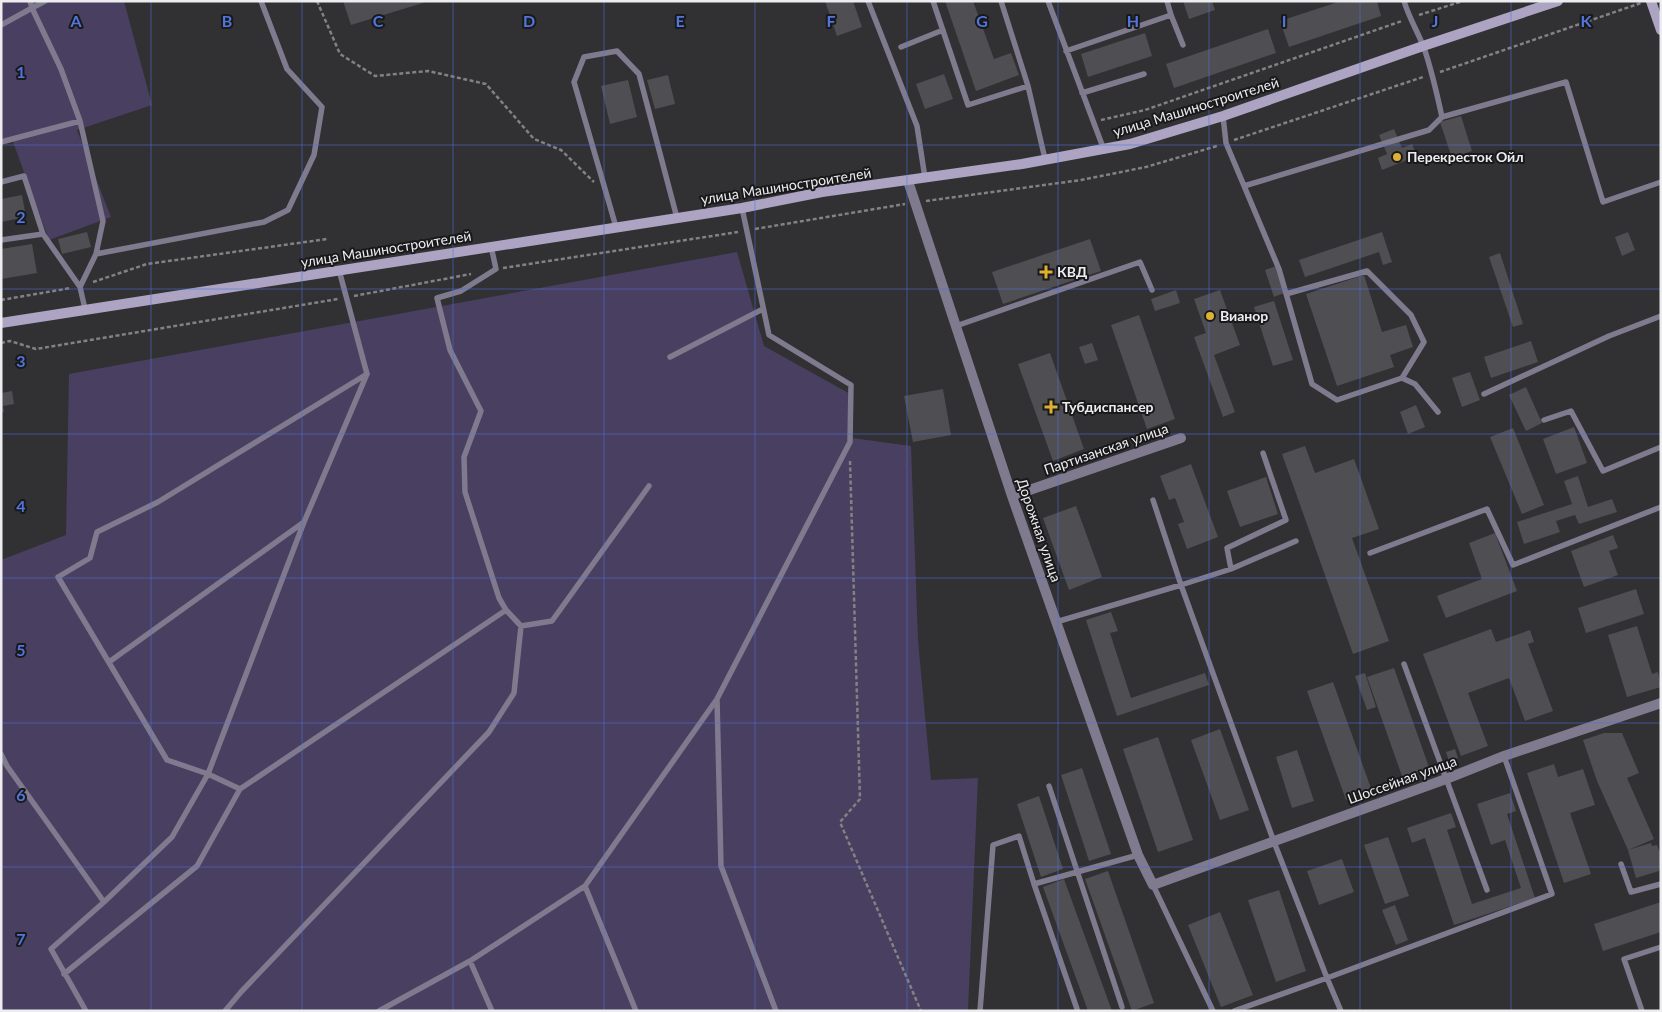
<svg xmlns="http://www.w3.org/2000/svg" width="1662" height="1012" font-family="Lato,sans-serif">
	<rect width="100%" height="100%" fill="#313033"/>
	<!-- green -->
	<path fill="#493f60" d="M 1,1 L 124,1 L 152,105 L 77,130 L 111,217 L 49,240 L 13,142 L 1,145 Z
		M 737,252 L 764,346 L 852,395 L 852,438 L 911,446 L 918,640 L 931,780 L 978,778 L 968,1011 L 1,1011 L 1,560 L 66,535 L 69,374 Z"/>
	<!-- building -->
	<path fill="#4f4e52" d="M 343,1 L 426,1 L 426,2 L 351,25 Z
		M 825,1 L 853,1 L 862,27 L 837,36 Z
		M 945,1 L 973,1 L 994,59 L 1011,53 L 1019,75 L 976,91 Z
		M 1183,1 L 1212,1 L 1215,10 L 1189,19 Z
		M 1341,1 L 1377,1 L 1381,16 L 1289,47 L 1280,21 Z
		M 1268,29 L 1276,53 L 1174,88 L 1166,64 Z
		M 1145,33 L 1152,56 L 1088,77 L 1081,54 Z
		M 944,74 L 953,99 L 925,109 L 916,84 Z
		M 668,75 L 675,104 L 655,109 L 647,80 Z
		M 628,80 L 637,117 L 610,124 L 601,86 Z
		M 1461,116 L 1472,151 L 1452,158 L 1440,122 Z
		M 1394,129 L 1402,148 L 1412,144 L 1417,156 L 1382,170 L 1378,158 L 1387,154 L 1379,135 Z
		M 22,195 L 26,217 L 1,222 L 1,199 Z
		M 87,232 L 91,247 L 62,254 L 58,239 Z
		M 1382,232 L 1392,262 L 1383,265 L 1379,252 L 1305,277 L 1299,260 Z
		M 1628,232 L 1635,250 L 1622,256 L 1615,237 Z
		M 1090,239 L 1101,271 L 1003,304 L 992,272 Z
		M 32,244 L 37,273 L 1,279 L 1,249 Z
		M 1500,253 L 1523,324 L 1513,327 L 1489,257 Z
		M 1276,266 L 1284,293 L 1274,297 L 1265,270 Z
		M 1364,275 L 1382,332 L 1406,325 L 1413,347 L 1390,355 L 1394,367 L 1337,386 L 1306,294 Z
		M 1176,290 L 1180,303 L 1155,311 L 1151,299 Z
		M 1220,290 L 1240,345 L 1214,355 L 1235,412 L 1223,417 L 1194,337 L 1206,333 L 1194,299 Z
		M 1274,301 L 1293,360 L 1273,366 L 1254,307 Z
		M 1139,315 L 1175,419 L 1147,429 L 1111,325 Z
		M 1531,341 L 1538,362 L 1491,378 L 1484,357 Z
		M 1092,343 L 1098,360 L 1085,364 L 1079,347 Z
		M 1050,353 L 1084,449 L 1053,461 L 1018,364 Z
		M 1470,372 L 1480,400 L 1462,407 L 1452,378 Z
		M 1526,387 L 1542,423 L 1526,431 L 1509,395 Z
		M 943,389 L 951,435 L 913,442 L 904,396 Z
		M 12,391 L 14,404 L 3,406 L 4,412 L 1,413 L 1,393 Z
		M 1416,405 L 1425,427 L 1408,434 L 1400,412 Z
		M 1574,427 L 1587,463 L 1556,474 L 1543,439 Z
		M 1513,428 L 1544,505 L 1522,514 L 1490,437 Z
		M 1305,446 L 1315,473 L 1354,459 L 1379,529 L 1352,538 L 1389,641 L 1353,654 L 1282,454 Z
		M 1191,464 L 1218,537 L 1187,549 L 1178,524 L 1184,522 L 1175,498 L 1169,500 L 1160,476 Z
		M 1578,476 L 1588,507 L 1612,499 L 1617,512 L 1579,524 L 1575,515 L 1556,521 L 1560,532 L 1524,544 L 1517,522 L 1572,504 L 1564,481 Z
		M 1266,477 L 1278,514 L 1240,527 L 1227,491 Z
		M 1076,506 L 1102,577 L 1069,590 L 1043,518 Z
		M 1495,533 L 1517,591 L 1446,618 L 1437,596 L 1482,579 L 1469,543 Z
		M 1613,535 L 1618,548 L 1609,551 L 1618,575 L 1584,587 L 1571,551 Z
		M 1636,589 L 1644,614 L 1586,633 L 1578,608 Z
		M 1111,612 L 1118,631 L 1110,633 L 1131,698 L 1205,673 L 1209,685 L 1117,716 L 1086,620 Z
		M 1637,626 L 1652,674 L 1658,672 L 1661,687 L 1627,697 L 1608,635 Z
		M 1491,629 L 1496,642 L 1530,630 L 1534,642 L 1528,644 L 1553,711 L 1525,721 L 1509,678 L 1468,693 L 1488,746 L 1461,756 L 1423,654 Z
		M 1394,668 L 1430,770 L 1403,779 L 1367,677 Z
		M 1365,673 L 1376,707 L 1367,710 L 1355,676 Z
		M 1333,682 L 1372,791 L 1346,800 L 1307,691 Z
		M 1220,729 L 1249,810 L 1220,820 L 1191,740 Z
		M 1604,733 L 1622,733 L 1639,773 L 1627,778 L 1654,839 L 1628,850 L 1597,781 L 1583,740 Z
		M 1158,737 L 1193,840 L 1158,852 L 1123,749 Z
		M 1455,749 L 1458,758 L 1449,761 L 1446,752 Z
		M 1297,750 L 1314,801 L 1292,808 L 1276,757 Z
		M 1554,764 L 1558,777 L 1583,769 L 1595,805 L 1570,813 L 1591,874 L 1564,883 L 1527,773 Z
		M 1082,768 L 1111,854 L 1089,861 L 1061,775 Z
		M 1510,793 L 1516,811 L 1507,814 L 1535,898 L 1454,925 L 1425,838 L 1412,843 L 1407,828 L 1451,813 L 1456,827 L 1447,830 L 1472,904 L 1521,888 L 1505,840 L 1491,845 L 1477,804 Z
		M 1039,796 L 1063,869 L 1041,877 L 1017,804 Z
		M 1388,837 L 1409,896 L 1385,904 L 1364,845 Z
		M 1651,843 L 1652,846 L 1657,845 L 1661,855 L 1661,868 L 1659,869 L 1659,871 L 1636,878 L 1628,850 Z
		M 1342,859 L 1354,892 L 1319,905 L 1307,871 Z
		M 1108,871 L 1154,1003 L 1132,1011 L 1085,879 Z
		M 1064,879 L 1112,1011 L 1088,1011 L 1043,887 Z
		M 1279,890 L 1306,971 L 1276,982 L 1248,900 Z
		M 1661,902 L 1661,932 L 1603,951 L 1594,924 Z
		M 1395,905 L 1408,940 L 1396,945 L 1382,910 Z
		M 1220,912 L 1253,995 L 1221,1007 L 1188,925 Z"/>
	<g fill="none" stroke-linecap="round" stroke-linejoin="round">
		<!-- path -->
		<path stroke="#828284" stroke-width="2.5" stroke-dasharray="4 2.5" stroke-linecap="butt" d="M 317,1 L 340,54 L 375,76 L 428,71 L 486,84 L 534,139 L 561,150 L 594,182
			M 1419,15 L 1463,1
			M 1440,72 L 1641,3
			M 1101,120 L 1145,110 L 1402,21
			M 1234,140 L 1423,77
			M 926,201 L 1081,180 L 1146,167 L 1217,146
			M 755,229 L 905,204
			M 503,268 L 738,232
			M 93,282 L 147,264 L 327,239
			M 354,296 L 471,274
			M 1,300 L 71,288
			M 1,343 L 10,341 L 36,349 L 338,299
			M 850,461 L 860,799 L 840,822 L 921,1011"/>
		<!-- lane -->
		<path stroke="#7f7a8d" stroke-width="5.5" d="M 30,1 L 32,8 L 45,1
			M 868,1 L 917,126 L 925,178
			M 933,1 L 968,105 L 1028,86
			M 1001,1 L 1028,86 L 1045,159
			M 1048,1 L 1104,150
			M 1171,15 L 1183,45
			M 1,25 L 32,8 L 61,69 L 80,121 L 103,221 L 96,254 L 80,287 L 85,309
			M 901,47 L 943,30
			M 1066,51 L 1171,15 L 1167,1
			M 1082,93 L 1144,74
			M 1223,116 L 1226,143 L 1279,269 L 1312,384 L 1337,400 L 1402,378 L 1424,342 L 1411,315 L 1367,271 L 1286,294
			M 1442,117 L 1566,82 L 1603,202 L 1661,182
			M 1,142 L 80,121
			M 1,182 L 24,176 L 43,234 L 80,287
			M 1244,186 L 1429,130 L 1442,117 C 1437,94 1432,71 1424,48 C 1418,32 1409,18 1404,1
			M 616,227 L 574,82 L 584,57 L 617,51 L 639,74 L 677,218
			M 1,240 L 43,234
			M 96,254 L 264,222 L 288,210 L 314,155 L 322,107 L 287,69 L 261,1
			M 339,270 L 367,374 L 304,522 L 208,774 L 240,789 L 506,610
			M 956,326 L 1140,262 L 1152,290
			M 670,357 L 763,309
			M 1402,378 L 1415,384 L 1438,412
			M 1484,394 L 1609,336 L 1661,316
			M 1544,420 L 1571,411 L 1603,471 L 1661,447
			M 1153,500 L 1181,585 L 1231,569 L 1296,541
			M 1370,553 L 1487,509 L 1513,565 L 1661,507
			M 1231,569 L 1227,548 L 1286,520 L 1263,453
			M 1056,622 L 1181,585 L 1274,842 L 1327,978 L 1552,894 L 1504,756
			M 521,626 L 552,621 L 649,486
			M 109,662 L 304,522
			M 1404,664 L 1487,890
			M 717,699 L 721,866 L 776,1011
			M 1,754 L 7,766 L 104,902 L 172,837 L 208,774 L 167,760 L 58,577 L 90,558 L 97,532 L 158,502 L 367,374
			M 1049,786 L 1122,1007
			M 1621,864 L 1631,892 L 1661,884
			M 1153,885 L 1213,1011
			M 585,886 L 636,1011
			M 470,961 L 492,1011
			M 64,974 L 197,866 L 240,789
			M 1077,1009 L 1034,884 L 1138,855
			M 86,1011 L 51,949 L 104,902
			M 225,1011 L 241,992 L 489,732 L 514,693 L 521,626 L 506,610 L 499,598 L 465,492 L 464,457 L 481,411 L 450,350 L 437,298 L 461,291 L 496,269 L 491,246
			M 379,1011 L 470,961 L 585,886 L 717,699 L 850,442 L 851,385 L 769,335 L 742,208
			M 980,1011 L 993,845 L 1019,836 L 1034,884
			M 1234,1011 L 1327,978 L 1341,1011
			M 1642,1011 L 1624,959 L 1661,947"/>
		<!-- street -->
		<path stroke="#7f7a8d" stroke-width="10" d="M 908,181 L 1012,496 L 1138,855 L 1153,885 L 1446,779 L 1504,756 L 1661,703
			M 1012,496 L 1181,438"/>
		<!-- secondary -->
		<path stroke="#aca4c2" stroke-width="10" d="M 1651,1 L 1661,30
			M 1,323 L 742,208 L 822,192 L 1022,164 L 1130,144 L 1223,116 L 1423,46 L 1558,1"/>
	</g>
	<!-- grid -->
	<path fill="none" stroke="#5176de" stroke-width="1" stroke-opacity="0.55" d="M 151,1 L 151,1011M 302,1 L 302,1011M 453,1 L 453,1011M 604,1 L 604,1011M 755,1 L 755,1011M 907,1 L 907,1011M 1058,1 L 1058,1011M 1209,1 L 1209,1011M 1360,1 L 1360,1011M 1511,1 L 1511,1011M 1,145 L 1661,145M 1,289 L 1661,289M 1,434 L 1661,434M 1,578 L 1661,578M 1,723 L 1661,723M 1,867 L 1661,867"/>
	<!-- markers -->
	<g fill="#deb133" stroke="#19181a" stroke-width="2">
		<circle cx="1397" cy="157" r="5"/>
		<path d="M1043.5 264.5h5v5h5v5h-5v5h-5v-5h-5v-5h5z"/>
		<circle cx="1210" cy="316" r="5"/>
		<path d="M1048.5 399.5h5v5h5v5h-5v5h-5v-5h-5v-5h5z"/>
	</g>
	<g text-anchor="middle" stroke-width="4" stroke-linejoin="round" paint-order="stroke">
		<!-- street labels -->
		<g font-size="14" fill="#ededef" stroke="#19181a">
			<text transform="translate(1196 107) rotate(-17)" y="5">улица Машиностроителей</text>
			<text transform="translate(786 186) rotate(-9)" y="5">улица Машиностроителей</text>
			<text transform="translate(386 249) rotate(-9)" y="5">улица Машиностроителей</text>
			<text transform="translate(1106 449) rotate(-19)" y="5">Партизанская улица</text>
			<text transform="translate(1039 530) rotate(71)" y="5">Дорожная улица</text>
			<text transform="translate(1402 780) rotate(-20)" y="5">Шоссейная улица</text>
		</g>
		<!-- poi labels -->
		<g font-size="14" font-weight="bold" fill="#ededef" stroke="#19181a" text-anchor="start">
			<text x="1407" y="162">Перекресток Ойл</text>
			<text x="1057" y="277">КВД</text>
			<text x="1220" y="321">Вианор</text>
			<text x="1062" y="412">Тубдиспансер</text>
		</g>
	</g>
	<g font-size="16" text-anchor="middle" font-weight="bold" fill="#5176de" stroke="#19181a" stroke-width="4" stroke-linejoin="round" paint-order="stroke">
		<text x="76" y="27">A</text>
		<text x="227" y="27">B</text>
		<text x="378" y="27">C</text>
		<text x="529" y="27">D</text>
		<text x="680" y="27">E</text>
		<text x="831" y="27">F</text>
		<text x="982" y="27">G</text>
		<text x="1133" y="27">H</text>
		<text x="1284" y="27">I</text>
		<text x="1435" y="27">J</text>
		<text x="1586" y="27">K</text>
		<text x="21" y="78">1</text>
		<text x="21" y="223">2</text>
		<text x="21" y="367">3</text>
		<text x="21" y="512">4</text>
		<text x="21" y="656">5</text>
		<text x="21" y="801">6</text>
		<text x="21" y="945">7</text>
	</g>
	<!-- border -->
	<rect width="1662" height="1012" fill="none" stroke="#ededef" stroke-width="5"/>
</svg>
